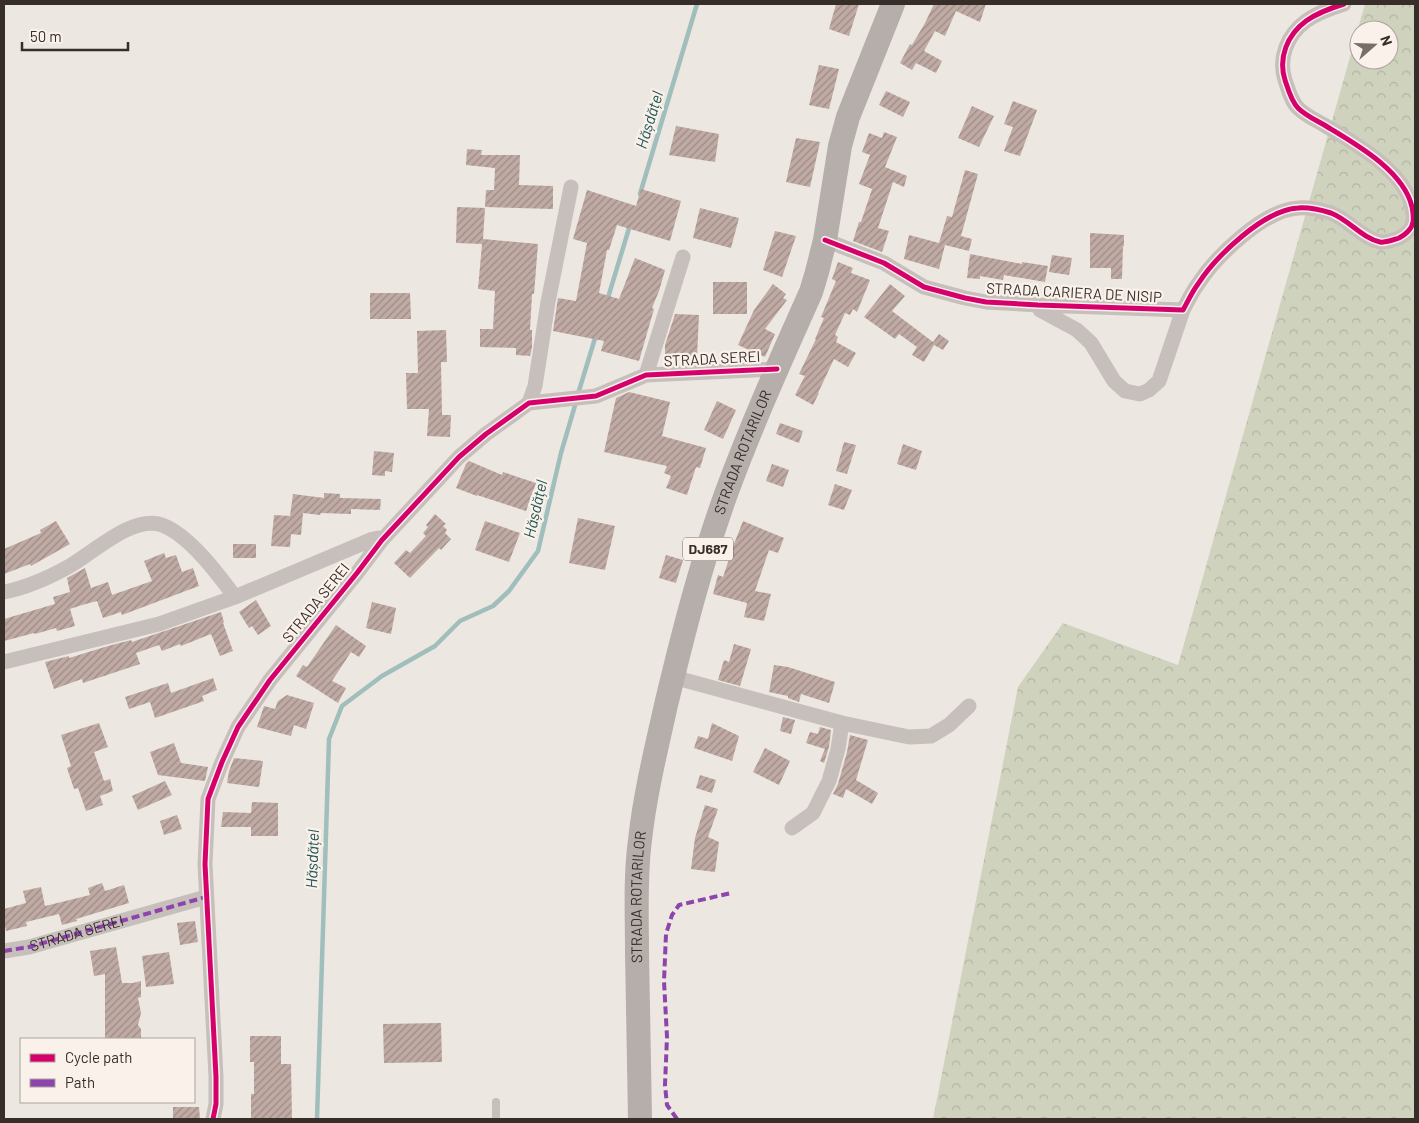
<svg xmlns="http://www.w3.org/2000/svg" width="1419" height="1123" font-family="Barlow,sans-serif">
	<defs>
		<pattern id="forest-crowns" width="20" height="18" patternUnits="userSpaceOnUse" patternTransform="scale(1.25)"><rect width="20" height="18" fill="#cfd2bd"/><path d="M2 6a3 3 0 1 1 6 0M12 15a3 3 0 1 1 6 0" fill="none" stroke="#b2b5a2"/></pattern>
		<pattern id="building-hatch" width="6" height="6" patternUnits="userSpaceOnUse" patternTransform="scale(1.25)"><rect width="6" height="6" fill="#c0aaa4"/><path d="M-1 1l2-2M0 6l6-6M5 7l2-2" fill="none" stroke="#9d8b86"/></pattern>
	</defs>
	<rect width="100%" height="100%" fill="#ede7e2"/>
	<!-- forest -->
	<path fill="url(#forest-crowns)" fill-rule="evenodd" d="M 1365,4 L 1415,4 L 1415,1119 L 933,1119 L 1018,687 L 1063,623 L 1178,665 ZM 1359,30 L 1389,30 L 1389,60 L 1359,60 Z"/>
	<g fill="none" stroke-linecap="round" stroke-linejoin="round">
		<!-- stream -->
		<path stroke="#9fbebc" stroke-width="4.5" d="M 640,194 L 697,4
			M 607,301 L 630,225
			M 578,394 L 596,335
			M 317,1119 L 329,739 L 342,706 L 382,676 L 435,646 L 460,621 L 493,606 L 509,591 L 538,551 L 561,453 L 576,402"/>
	</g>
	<!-- building -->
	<path fill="url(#building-hatch)" d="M 836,4 L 859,4 L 849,36 L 829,29 Z
		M 934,4 L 986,4 L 980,22 L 956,11 L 945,36 L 935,31 L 924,51 L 942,61 L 936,73 L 916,63 L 912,70 L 900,63 L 910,44 L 912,45 L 925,23 Z
		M 819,65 L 839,69 L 829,109 L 809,105 Z
		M 886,91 L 910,102 L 903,117 L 879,105 Z
		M 1013,101 L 1037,110 L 1020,156 L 1004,151 L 1013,127 L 1004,124 Z
		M 972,106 L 994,116 L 979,147 L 958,138 Z
		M 676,126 L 719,134 L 715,162 L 669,155 Z
		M 884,132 L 897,137 L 885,167 L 907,176 L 904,187 L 893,182 L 878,228 L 889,231 L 882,252 L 853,241 L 859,222 L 861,222 L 872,189 L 859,184 L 870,155 L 862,152 L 869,133 L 882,138 Z
		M 796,138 L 820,142 L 810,187 L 786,182 Z
		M 467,149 L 482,150 L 481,155 L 520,155 L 519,185 L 553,186 L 553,209 L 485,207 L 486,190 L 494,190 L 495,168 L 466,165 Z
		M 965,170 L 978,174 L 961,236 L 972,239 L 969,251 L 945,245 L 939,269 L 904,259 L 909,235 L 939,243 L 947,216 L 952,217 Z
		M 641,189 L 681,201 L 670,241 L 617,225 L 609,250 L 607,250 L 599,293 L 619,299 L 635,258 L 665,270 L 659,291 L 652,308 L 654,309 L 639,361 L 601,351 L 604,341 L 553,331 L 558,298 L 576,301 L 587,243 L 573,239 L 587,190 L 636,206 Z
		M 457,207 L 485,208 L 483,239 L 538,244 L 534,294 L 532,294 L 530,330 L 532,330 L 532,347 L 530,356 L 516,355 L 516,348 L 480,347 L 480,329 L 493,329 L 495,291 L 478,289 L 482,244 L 456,243 Z
		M 700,208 L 739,218 L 731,248 L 693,238 Z
		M 775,231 L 796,236 L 782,277 L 763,270 Z
		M 1090,233 L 1124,235 L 1124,246 L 1123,246 L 1122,279 L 1111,279 L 1111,268 L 1090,268 Z
		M 970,254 L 1022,264 L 1022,262 L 1048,266 L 1045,282 L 1004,275 L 1003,280 L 980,276 L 980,279 L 967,278 Z
		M 1052,255 L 1072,258 L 1069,275 L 1049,272 Z
		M 838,262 L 853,268 L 851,273 L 870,280 L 857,312 L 853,309 L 850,315 L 845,313 L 835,335 L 838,337 L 836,342 L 856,353 L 848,367 L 834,359 L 818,393 L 819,393 L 813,405 L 795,395 L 805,376 L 799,374 L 816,339 L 815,339 L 824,318 L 821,317 L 836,281 L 832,279 Z
		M 713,282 L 747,282 L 747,314 L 713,314 Z
		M 773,284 L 786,294 L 783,298 L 787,300 L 765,329 L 775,334 L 765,357 L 738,345 L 754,310 Z
		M 890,284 L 905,296 L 892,311 L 933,342 L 939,334 L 949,341 L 943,350 L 934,345 L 924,362 L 912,355 L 917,347 L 899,334 L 895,339 L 864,317 Z
		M 370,293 L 410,293 L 411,319 L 370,319 Z
		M 675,314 L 699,315 L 697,357 L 665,355 L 665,345 Z
		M 446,330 L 447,362 L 441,362 L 442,415 L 451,415 L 450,437 L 427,436 L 429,409 L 407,409 L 406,373 L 418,373 L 417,331 Z
		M 629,392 L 670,402 L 662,436 L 706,448 L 700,468 L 696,467 L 687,495 L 666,488 L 671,476 L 664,473 L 667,466 L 604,452 L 616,398 Z
		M 717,401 L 736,410 L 723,439 L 704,430 Z
		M 780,423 L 803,431 L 799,443 L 776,434 Z
		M 844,442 L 856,445 L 847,474 L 836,471 Z
		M 903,444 L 922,451 L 916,470 L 897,464 Z
		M 374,451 L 394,453 L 392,472 L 385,471 L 385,476 L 372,475 Z
		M 469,461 L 502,475 L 503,472 L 536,483 L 526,511 L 477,495 L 477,496 L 456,488 L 466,464 Z
		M 772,464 L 789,470 L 783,487 L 766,481 Z
		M 835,484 L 852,490 L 844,510 L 828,505 Z
		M 324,493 L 340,494 L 340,498 L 381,499 L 380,510 L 351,509 L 351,514 L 321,513 L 320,515 L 303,513 L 301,535 L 291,534 L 290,547 L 271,546 L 274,515 L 290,516 L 293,494 L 324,498 Z
		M 435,514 L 446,524 L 443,526 L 447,530 L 445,533 L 451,539 L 441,550 L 439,548 L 410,578 L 394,563 L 406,550 L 410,553 L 426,536 L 423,533 L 428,527 L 426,525 Z
		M 578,518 L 615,526 L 605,570 L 569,563 Z
		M 56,521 L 70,544 L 31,566 L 30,564 L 4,574 L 4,549 L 41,533 L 40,530 Z
		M 485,521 L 520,533 L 509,562 L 475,550 Z
		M 743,521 L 784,538 L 778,553 L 769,550 L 755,591 L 771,594 L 764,621 L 744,617 L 747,603 L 713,594 L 718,575 L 723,577 L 734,544 Z
		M 233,544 L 256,544 L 256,558 L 233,558 Z
		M 164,553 L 166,558 L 176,555 L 182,572 L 193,568 L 199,586 L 122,615 L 121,612 L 103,618 L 97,601 L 82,605 L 70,609 L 75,626 L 57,631 L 56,628 L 35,634 L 34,633 L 4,641 L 4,619 L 55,604 L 53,597 L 70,592 L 67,578 L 85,568 L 91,588 L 108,582 L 112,595 L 152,581 L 144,561 Z
		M 666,555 L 683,560 L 676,583 L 659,578 Z
		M 256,600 L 271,626 L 258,635 L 252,626 L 249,628 L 239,612 Z
		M 372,602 L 396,608 L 391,634 L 366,628 Z
		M 221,612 L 224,622 L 223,623 L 233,651 L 220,656 L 211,634 L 181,646 L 180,644 L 162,651 L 159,645 L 136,653 L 140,664 L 83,683 L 82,679 L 54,689 L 45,662 L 69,656 L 69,658 L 108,646 L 131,640 L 132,642 Z
		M 336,625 L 366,646 L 359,657 L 351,652 L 332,681 L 346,688 L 338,703 L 296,676 L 303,665 L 307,667 Z
		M 734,644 L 751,649 L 740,686 L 718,680 L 724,660 L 729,662 Z
		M 774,665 L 788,667 L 835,682 L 829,703 L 801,694 L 799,702 L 788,698 L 788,696 L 769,692 Z
		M 213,678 L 217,690 L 202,696 L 204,701 L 155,718 L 150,702 L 129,709 L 125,697 L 168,683 L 171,693 Z
		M 287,695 L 314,703 L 306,729 L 294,725 L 291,736 L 257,727 L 264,706 L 275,709 L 278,701 Z
		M 783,717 L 795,720 L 791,734 L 780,731 Z
		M 99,723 L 108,747 L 94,752 L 104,781 L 110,779 L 113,791 L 100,796 L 103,805 L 86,811 L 78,788 L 74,789 L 67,768 L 71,766 L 61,735 Z
		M 712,723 L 739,736 L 732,761 L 694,748 L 698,736 L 708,739 Z
		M 820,727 L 831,730 L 829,747 L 824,763 L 820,761 L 825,749 L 806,743 L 810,732 L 818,734 Z
		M 850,735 L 868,740 L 856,780 L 878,793 L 872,804 L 846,789 L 843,798 L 833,794 L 838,784 L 847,752 Z
		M 174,743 L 181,763 L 208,767 L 205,781 L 158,775 L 150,752 Z
		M 765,748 L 790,761 L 779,785 L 753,772 Z
		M 234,758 L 263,761 L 259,787 L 227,783 L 229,771 Z
		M 700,775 L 716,780 L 712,793 L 696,788 Z
		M 165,781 L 172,795 L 138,810 L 132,796 Z
		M 252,802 L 278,803 L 278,836 L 251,836 L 251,827 L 221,827 L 223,812 L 251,813 Z
		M 705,805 L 718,809 L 708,837 L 719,842 L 715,872 L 691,869 L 695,838 Z
		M 177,815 L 182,829 L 164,835 L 160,821 Z
		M 102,883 L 105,891 L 124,885 L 129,903 L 76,919 L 77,921 L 62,925 L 59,914 L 26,922 L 27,926 L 6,931 L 4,922 L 4,909 L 26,903 L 23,891 L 41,887 L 45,906 L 90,895 L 88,888 Z
		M 195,921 L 198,942 L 180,945 L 177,923 Z
		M 116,947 L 122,983 L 133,983 L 141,981 L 141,997 L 138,998 L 141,1013 L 138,1025 L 141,1029 L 141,1039 L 105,1039 L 105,974 L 94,976 L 90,951 Z
		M 169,952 L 174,984 L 146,987 L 142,956 Z
		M 441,1023 L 442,1062 L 384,1063 L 383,1024 Z
		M 250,1036 L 281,1036 L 281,1064 L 291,1064 L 292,1119 L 251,1119 L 251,1094 L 254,1094 L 254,1062 L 250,1062 Z
		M 173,1107 L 199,1107 L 200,1119 L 173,1119 Z"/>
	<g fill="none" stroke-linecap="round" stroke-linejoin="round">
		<!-- lane -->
		<path stroke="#c6bfbb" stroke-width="8" d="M 496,1119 L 496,1102"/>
		<!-- street -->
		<path stroke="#c6bfbb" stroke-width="15" d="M 825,240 L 884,263 L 924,287 L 965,298 L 986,302 L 1038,305 L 1183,310 C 1188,301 1192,292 1198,284 C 1216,256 1264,210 1298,208 C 1309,207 1321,210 1331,213 C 1349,220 1362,238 1380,242 C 1386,243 1393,240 1399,238 C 1405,235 1412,229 1413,222 C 1414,217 1413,212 1412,207 C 1404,171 1356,144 1326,126 C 1316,120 1306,116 1298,108 C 1291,101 1288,89 1285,80 C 1278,58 1287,35 1306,21 C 1317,13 1331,8 1344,4
			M 1038,305 L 1040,310 L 1077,330 L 1091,343 L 1114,381 L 1125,391 L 1140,394 L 1149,390 L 1159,381 L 1183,310
			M 646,375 L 683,257
			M 529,403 L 535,386 L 548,302 L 571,187
			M 4,592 C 25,588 48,578 68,567 C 92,554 133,514 162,525 C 189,535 218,574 235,597
			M 4,662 L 159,624 L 235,597 L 373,539 L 378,538 L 382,540
			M 673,677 L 842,723 L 909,737 L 931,736 L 949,725 L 969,706
			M 792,828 L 813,813 L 829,781 L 838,749 L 842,723
			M 4,951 L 29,947 L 206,897
			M 213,1119 L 216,1104 L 216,1077 L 205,864 L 208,799 L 222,762 L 238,727 L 270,680 L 357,573 L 382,540 L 459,457 L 486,434 L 529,403 L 596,396 L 646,375 L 777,369"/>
		<!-- primary -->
		<path stroke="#b5aeaa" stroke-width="24" id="s1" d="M 640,1119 C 639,1063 638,1008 637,952 C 637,915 635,877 640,840 C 645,794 656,750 666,705 C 683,634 701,563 726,494 C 751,426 781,359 811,292 L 817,272 L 825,240 L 840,146 L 848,117 L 893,4"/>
		<!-- quiet -->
		<g stroke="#8e44ad" stroke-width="4" stroke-dasharray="8 4" stroke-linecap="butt">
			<path id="s2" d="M 4,951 L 29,947 L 206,897"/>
			<path d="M 677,1119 L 667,1105 L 665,1085 L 667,1037 L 664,981 L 666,934 L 672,915 L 679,905 L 731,893"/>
		</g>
		<defs>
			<path id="cycleway" d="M 825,240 L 884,263 L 924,287 L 965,298 L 986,302 L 1038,305 L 1183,310 C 1188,301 1192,292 1198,284 C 1216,256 1264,210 1298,208 C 1309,207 1321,210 1331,213 C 1349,220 1362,238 1380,242 C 1386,243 1393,240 1399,238 C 1405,235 1412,229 1413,222 C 1414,217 1413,212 1412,207 C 1404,171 1356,144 1326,126 C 1316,120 1306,116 1298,108 C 1291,101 1288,89 1285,80 C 1278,58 1287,35 1306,21 C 1317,13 1331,8 1344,4
				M 213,1119 L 216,1104 L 216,1077 L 205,864 L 208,799 L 222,762 L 238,727 L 270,680 L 357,573 L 382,540 L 459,457 L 486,434 L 529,403 L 596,396 L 646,375 L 777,369"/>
		</defs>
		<!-- cycleway casing -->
		<use href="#cycleway" stroke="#f9f1ea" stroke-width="8"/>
		<!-- cycleway -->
		<use href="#cycleway" stroke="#d6006c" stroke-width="5"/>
	</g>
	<g text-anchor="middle" stroke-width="4.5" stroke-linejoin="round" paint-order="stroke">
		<!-- shield labels -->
		<rect fill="#f9f1ea" stroke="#716863" stroke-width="1" x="683" y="537.5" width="50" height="23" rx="4"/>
		<g font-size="14" font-weight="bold" fill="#372d29">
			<text x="708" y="554">DJ687</text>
		</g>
		<!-- street labels -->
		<g font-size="15" fill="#372d29" stroke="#f9f1ea">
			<text transform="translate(1074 293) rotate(3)" y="5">STRADA CARIERA DE NISIP</text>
			<text transform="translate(712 359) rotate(-3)" y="5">STRADA SEREI</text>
			<text dy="5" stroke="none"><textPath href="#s1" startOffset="681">STRADA ROTARILOR</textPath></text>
			<text transform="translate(316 603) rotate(-51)" y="5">STRADA SEREI</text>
			<text dy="5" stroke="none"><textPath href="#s1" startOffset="222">STRADA ROTARILOR</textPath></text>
			<text dy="5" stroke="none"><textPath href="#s2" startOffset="75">STRADA SEREI</textPath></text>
		</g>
		<!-- water labels -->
		<g font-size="16" font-style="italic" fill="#215756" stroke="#f9f1ea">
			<text transform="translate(649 120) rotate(-73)" y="6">Hășdățel</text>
			<text transform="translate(535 509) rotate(-77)" y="6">Hășdățel</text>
			<text transform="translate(312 859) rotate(-88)" y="6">Hășdățel</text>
		</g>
	</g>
	<!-- border -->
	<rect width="1419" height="1123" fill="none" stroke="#372d29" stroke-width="10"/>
	<!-- legend -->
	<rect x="20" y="1038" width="175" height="65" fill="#f9f1ea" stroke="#aba39d"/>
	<rect x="30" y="1054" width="25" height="8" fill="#d6006c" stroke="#aba39d"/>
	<text x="65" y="1063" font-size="15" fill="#372d29">Cycle path</text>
	<rect x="30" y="1079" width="25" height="8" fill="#8e44ad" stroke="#aba39d"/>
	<text x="65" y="1088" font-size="15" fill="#372d29">Path</text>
	<!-- north arrow -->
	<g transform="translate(1374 45) rotate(70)"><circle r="24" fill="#f9f1ea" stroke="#aba39d"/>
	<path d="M0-4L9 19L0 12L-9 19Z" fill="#776e6a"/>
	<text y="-8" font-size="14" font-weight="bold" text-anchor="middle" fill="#372d29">N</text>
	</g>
	<!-- scale -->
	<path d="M22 42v8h106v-8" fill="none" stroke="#372d29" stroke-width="2.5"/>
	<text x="30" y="42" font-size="15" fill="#372d29" stroke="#f9f1ea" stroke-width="4" paint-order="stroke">50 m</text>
</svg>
